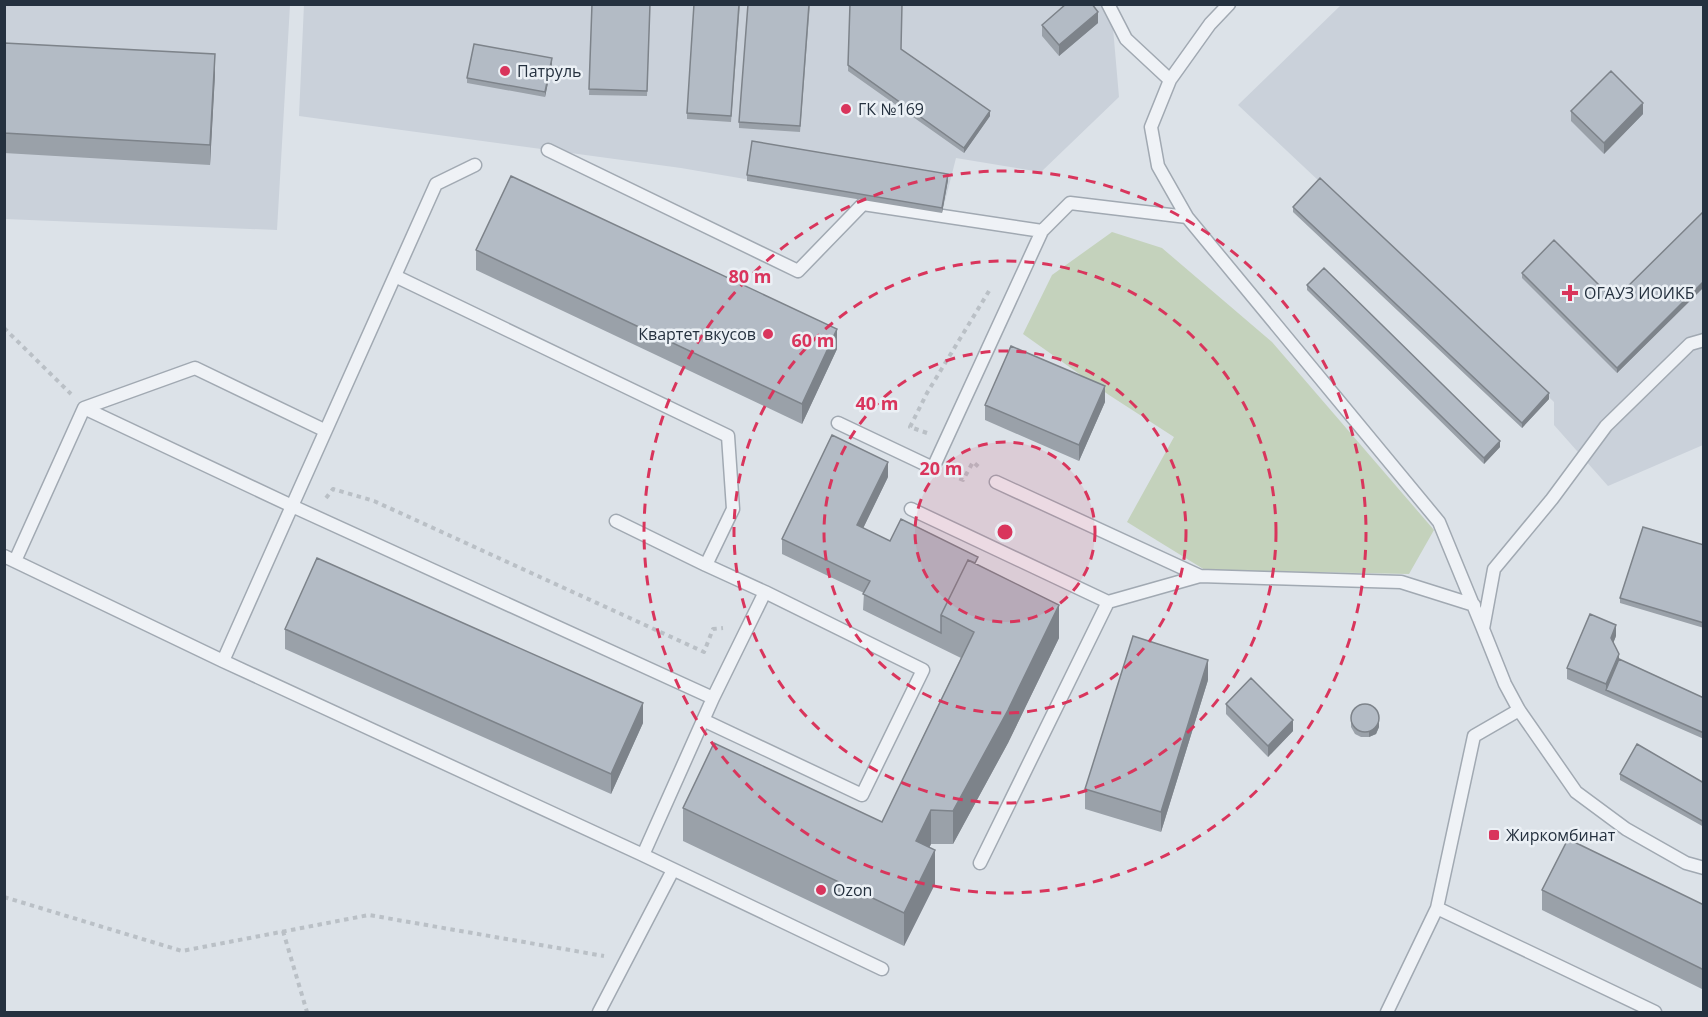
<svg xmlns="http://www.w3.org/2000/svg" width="1708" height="1017" font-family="'Open Sans',sans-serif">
	<rect width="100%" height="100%" fill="#dce2e8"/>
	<!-- built -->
	<path fill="#cad1da" d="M 304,4 L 1111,5 L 1119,97 L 1041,172 L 956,158 L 942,213 L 681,168 L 299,116 Z
		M 5,5 L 290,5 L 277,230 L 5,219 Z
		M 1341,5 L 1703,5 L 1703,445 L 1608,486 L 1554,425 L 1554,402 L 1238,105 Z"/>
	<!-- green -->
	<path fill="#c4d2bc" d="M 1112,232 L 1162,248 L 1272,342 L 1434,530 L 1409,574 L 1205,570 L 1127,522 L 1174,437 L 1109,395 L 1023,334 L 1052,275 Z"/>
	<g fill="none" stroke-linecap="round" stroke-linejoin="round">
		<defs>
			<path id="service" d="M 1108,4 L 1126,39 L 1170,80
				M 1229,4 L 1210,24 L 1170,80 L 1151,127 L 1158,166 L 1187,217 L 1439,522 L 1483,629
				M 548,150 L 798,271 L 863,204 L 1042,231
				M 395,276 L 728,436 L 733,509 L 706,565
				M 1704,340 L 1690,344 L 1606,426 L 1552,499 L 1494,569 L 1483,629 L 1505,684 L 1519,710 L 1576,792 L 1626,829 L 1686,863 L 1704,868
				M 84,408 L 292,506 L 436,184 L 475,165
				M 838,423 L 933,468 L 1042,231 L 1070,203 L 1187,217
				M 996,482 L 1200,576 L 1401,582 L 1474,605
				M 911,509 L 1108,602
				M 616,521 L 706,565 L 765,592
				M 4,556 L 223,661 L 643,855
				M 15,561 L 84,408 L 195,368 L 324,430
				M 223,661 L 292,506 L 713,698
				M 1519,710 L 1474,736 L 1437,908 L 1655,1012
				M 703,720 L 862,795 L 923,670 L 765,592 L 713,698 L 643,855 L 882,969
				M 980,863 L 1108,602 L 1200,576
				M 599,1012 L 673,870
				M 1387,1012 L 1437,908"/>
		</defs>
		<!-- service casing -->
		<use href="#service" stroke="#a1a9b2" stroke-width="15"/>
		<!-- path -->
		<path stroke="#bac0c6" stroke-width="4" stroke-dasharray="4.5 4.5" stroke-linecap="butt" d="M 4,328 L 71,394
			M 927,433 L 910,427 L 927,393 L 989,291
			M 951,475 L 963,480 L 973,462 L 980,468
			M 326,498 L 333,489 L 374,501 L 704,652 L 713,629 L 723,628
			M 4,897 L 182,951 L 369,915 L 604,956
			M 283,931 L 307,1012"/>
		<!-- service -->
		<use href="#service" stroke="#eff2f6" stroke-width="12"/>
	</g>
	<!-- wall -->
	<path fill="#9aa1a9" d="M 592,4 L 650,4 L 647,96 L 589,95 Z
		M 740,4 L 731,122 L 687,119 L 687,113 Z
		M 810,4 L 800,132 L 739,128 L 739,122 Z
		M 850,4 L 901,49 L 990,116 L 964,153 L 848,71 Z
		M 1098,23 L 1059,56 L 1042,36 L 1042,25 Z
		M 4,43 L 215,74 L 210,165 L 4,153 Z
		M 552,64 L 545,97 L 467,83 L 467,78 Z
		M 1571,111 L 1643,114 L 1604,154 L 1571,121 Z
		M 747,175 L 948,180 L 942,213 L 747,181 Z
		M 1293,207 L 1549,399 L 1522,428 L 1293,212 Z
		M 1704,211 L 1704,287 L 1617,373 L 1522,278 L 1522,273 L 1614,300 Z
		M 476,250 L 837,349 L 802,424 L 476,270 Z
		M 1307,285 L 1500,447 L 1484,464 L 1307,290 Z
		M 1105,402 L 1079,461 L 985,420 L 985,405 Z
		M 888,477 L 863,528 L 890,541 L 978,565 L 1059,638 L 1008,743 L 953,844 L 931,844 L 929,848 L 935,884 L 904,946 L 683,841 L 683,808 L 882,822 L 961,658 L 863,610 L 864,593 L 782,554 L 782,539 Z
		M 1704,545 L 1704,628 L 1620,603 L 1620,598 Z
		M 285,629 L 643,723 L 611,794 L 285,649 Z
		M 1616,636 L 1613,643 L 1619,659 L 1704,698 L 1704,739 L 1567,679 L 1567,668 Z
		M 1208,680 L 1161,832 L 1085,809 L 1085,789 Z
		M 1226,704 L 1293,731 L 1268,757 L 1226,714 Z
		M 1351,714 L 1379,714 L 1379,727 L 1376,734 L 1369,737 L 1361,737 L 1355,734 L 1351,727 Z
		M 1620,774 L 1704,783 L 1704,827 L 1620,780 Z
		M 1542,890 L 1704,905 L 1704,990 L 1542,910 Z"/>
	<!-- shaded-wall -->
	<path fill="#7d838a" d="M 1098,12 L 1098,23 L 1059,56 L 1059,45 Z
		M 215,54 L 215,74 L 210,165 L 210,145 Z
		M 552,58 L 552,64 L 545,97 L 545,92 Z
		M 1643,103 L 1643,114 L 1604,154 L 1604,143 Z
		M 990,111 L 990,116 L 964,153 L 964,148 Z
		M 948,174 L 948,180 L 942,213 L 942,208 Z
		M 1704,281 L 1704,287 L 1617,373 L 1617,368 Z
		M 837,329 L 837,349 L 802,424 L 802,404 Z
		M 1105,386 L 1105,402 L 1079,461 L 1079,445 Z
		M 1549,393 L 1549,399 L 1522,428 L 1522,423 Z
		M 1500,441 L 1500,447 L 1484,464 L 1484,458 Z
		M 888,462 L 888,477 L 857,541 L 857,525 Z
		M 1059,605 L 1059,638 L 1008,743 L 953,844 L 953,811 Z
		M 1616,625 L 1616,636 L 1611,649 L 1611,638 Z
		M 1619,654 L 1619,665 L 1606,690 L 1606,695 L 1606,684 Z
		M 1208,660 L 1208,680 L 1161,832 L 1161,812 Z
		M 643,703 L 643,723 L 611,794 L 611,774 Z
		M 1293,720 L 1293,731 L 1268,757 L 1268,746 Z
		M 1379,722 L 1379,727 L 1376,734 L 1369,737 L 1369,732 Z
		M 931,810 L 931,844 L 916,875 L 916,841 Z
		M 935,850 L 935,884 L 904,946 L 904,913 Z"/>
	<!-- building -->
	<path fill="#b3bbc5" stroke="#7d838a" stroke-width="1.5" d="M 592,4 L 650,4 L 647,91 L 589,89 Z
		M 694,4 L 739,4 L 731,116 L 687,113 Z
		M 748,4 L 809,4 L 800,126 L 739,122 Z
		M 850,4 L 902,4 L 901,49 L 990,111 L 964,148 L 848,65 Z
		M 1066,4 L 1092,4 L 1098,12 L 1059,45 L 1042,25 Z
		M 4,43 L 215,54 L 210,145 L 4,133 Z
		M 474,44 L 552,58 L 545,92 L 467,78 Z
		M 1611,71 L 1643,103 L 1604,143 L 1571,111 Z
		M 752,141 L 948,174 L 942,208 L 747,175 Z
		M 511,176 L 837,329 L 802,404 L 476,250 Z
		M 1320,178 L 1549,393 L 1522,423 L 1293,207 Z
		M 1704,211 L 1704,281 L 1617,368 L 1522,273 L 1554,240 L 1614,300 Z
		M 1324,268 L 1500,441 L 1484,458 L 1307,285 Z
		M 1011,346 L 1105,386 L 1079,445 L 985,405 Z
		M 832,435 L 888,462 L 857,525 L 890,541 L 901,519 L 978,557 L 975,563 L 968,560 L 941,615 L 941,633 L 863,594 L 870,581 L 782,539 Z
		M 1643,527 L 1704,545 L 1704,623 L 1620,598 Z
		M 317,558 L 643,703 L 611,774 L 285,629 Z
		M 968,560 L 1059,605 L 1008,710 L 953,811 L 931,810 L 916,841 L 935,850 L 904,913 L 683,808 L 714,743 L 882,822 L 974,632 L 941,615 Z
		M 1590,614 L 1616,625 L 1611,638 L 1619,654 L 1606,684 L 1567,668 Z
		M 1133,636 L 1208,660 L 1161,812 L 1085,789 Z
		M 1619,659 L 1704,698 L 1704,733 L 1606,690 Z
		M 1251,678 L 1293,720 L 1268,746 L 1226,704 Z
		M1351 718a14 14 0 1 1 28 0a14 14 0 1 1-28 0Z
		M 1637,744 L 1704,783 L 1704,822 L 1620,774 Z
		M 1568,839 L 1704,905 L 1704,970 L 1542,890 Z"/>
	<!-- distance rings -->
	<circle cx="1005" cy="532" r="90" fill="#d9355c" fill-opacity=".12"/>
	<g fill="none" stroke="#d9355c" stroke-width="3" stroke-dasharray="10 8">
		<circle cx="1005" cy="532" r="90"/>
		<circle cx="1005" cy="532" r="181"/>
		<circle cx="1005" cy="532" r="271"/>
		<circle cx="1005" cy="532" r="361"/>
	</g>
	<!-- markers -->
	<g fill="#d9355c" stroke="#ebf0f5" stroke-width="2">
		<circle cx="505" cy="71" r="6"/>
		<circle cx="846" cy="109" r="6"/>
		<path d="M1567 284h6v6h6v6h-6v6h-6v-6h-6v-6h6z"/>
		<circle cx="768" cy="334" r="6"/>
		<rect x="1488" y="829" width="12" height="12" rx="3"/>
		<circle cx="821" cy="890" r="6"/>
	</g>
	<g text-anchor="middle" stroke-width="5" stroke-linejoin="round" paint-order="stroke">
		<!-- poi labels -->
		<g font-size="16" fill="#25313f" stroke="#ebf0f5" text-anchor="start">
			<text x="517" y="77">Патруль</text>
			<text x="858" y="115">ГК №169</text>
			<text x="1584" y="299">ОГАУЗ ИОИКБ</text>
			<text x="756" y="340" text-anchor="end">Квартет вкусов</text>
			<text x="1506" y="841">Жиркомбинат</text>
			<text x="833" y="896">Ozon</text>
		</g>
	</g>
	<circle cx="1005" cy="532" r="9" fill="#d9355c" stroke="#ebf0f5" stroke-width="3"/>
	<g font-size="18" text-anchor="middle" font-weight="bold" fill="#d9355c" stroke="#ebf0f5" stroke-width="5" stroke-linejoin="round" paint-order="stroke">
		<text x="750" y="283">80 m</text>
		<text x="813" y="347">60 m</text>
		<text x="877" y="410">40 m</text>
		<text x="941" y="475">20 m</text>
	</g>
	<!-- border -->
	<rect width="1708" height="1017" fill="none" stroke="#25313f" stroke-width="12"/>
</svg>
